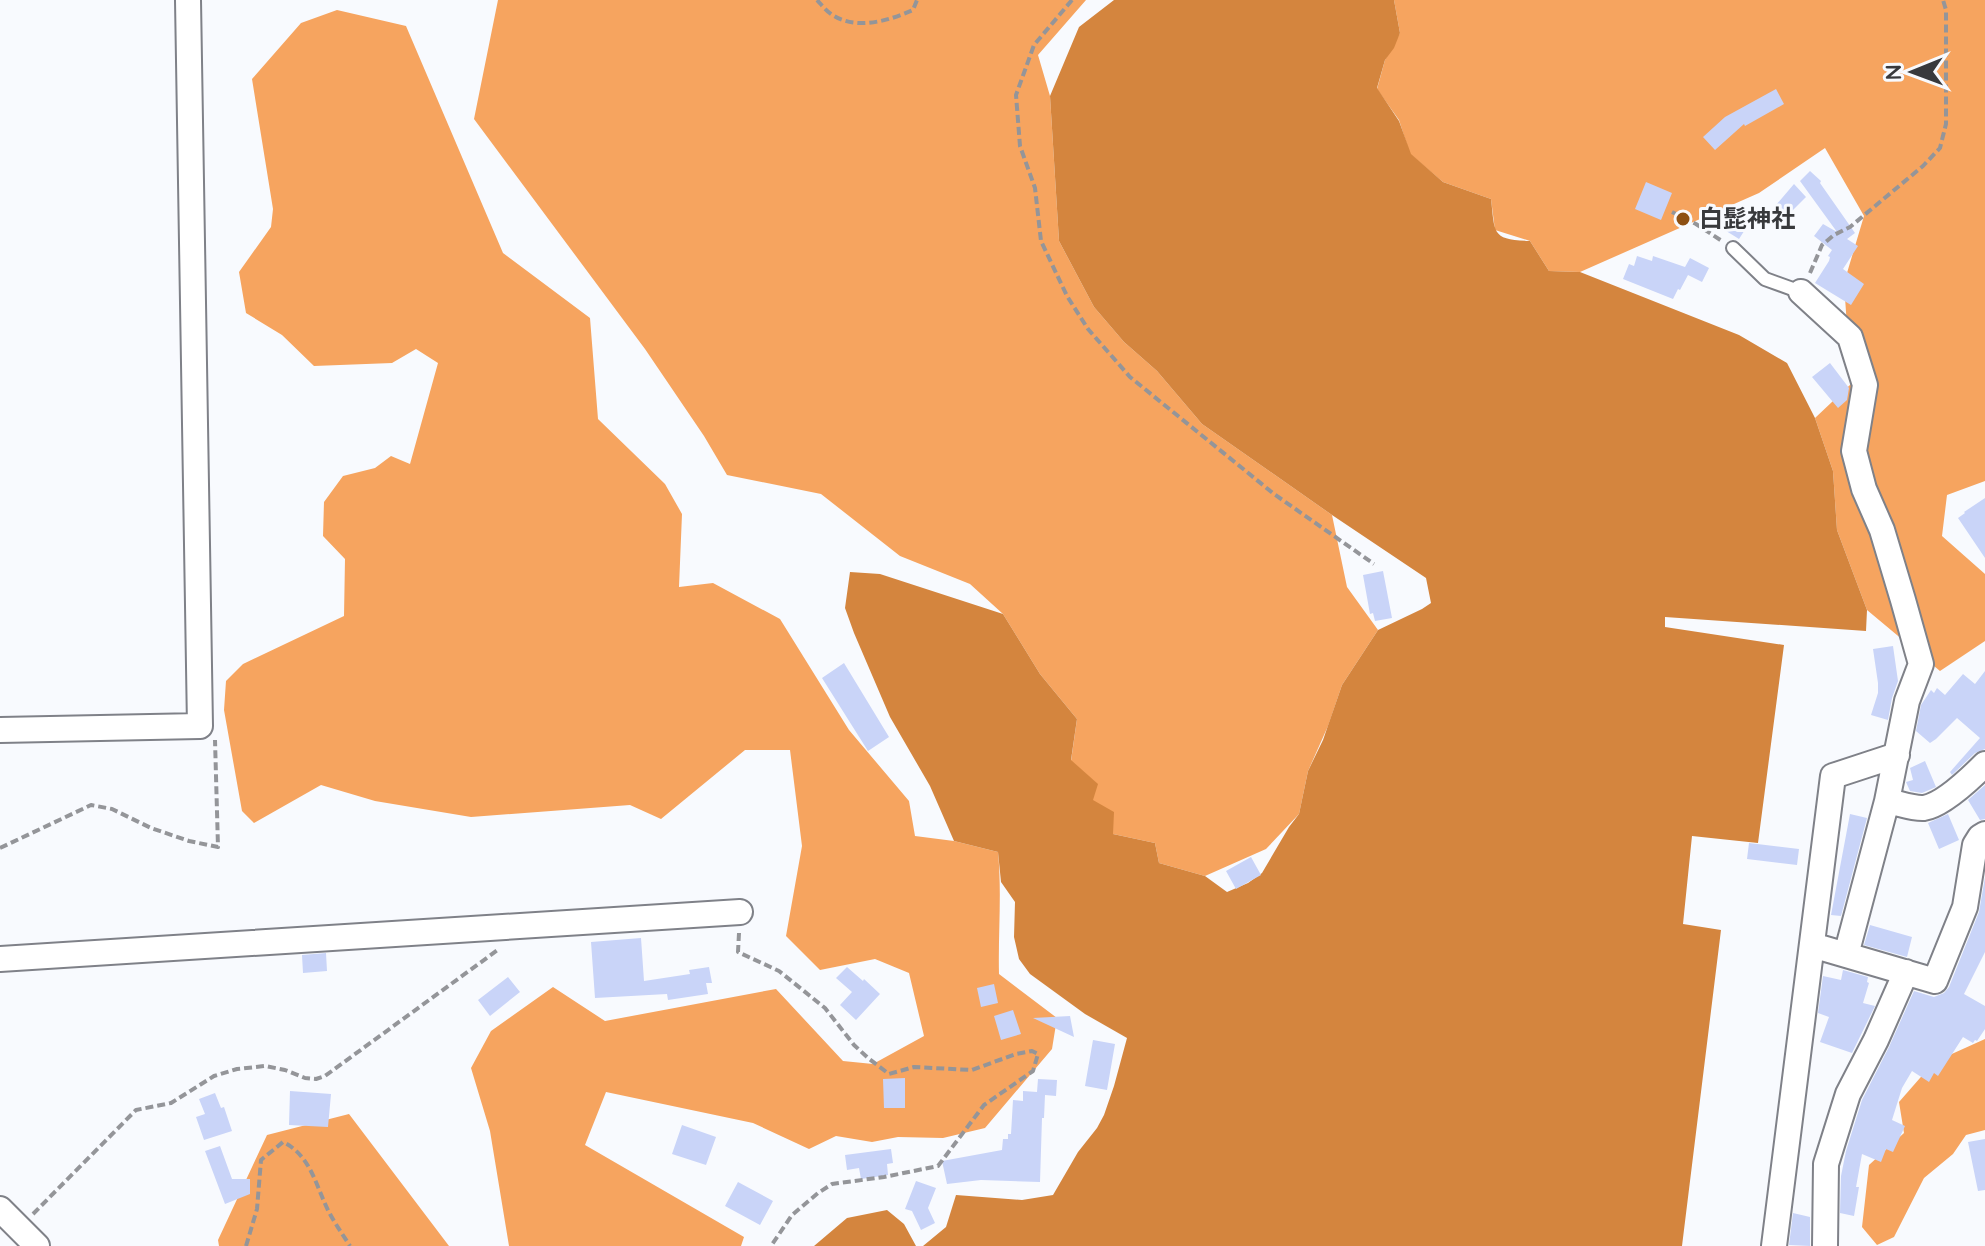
<svg xmlns="http://www.w3.org/2000/svg" width="1985" height="1246" font-family="Quicksand,'Noto Sans JP',sans-serif">
	<rect width="100%" height="100%" fill="#f8fafe"/>
	<!-- forest -->
	<path fill="#f6a45f" d="M 498,0 L 1086,0 L 1038,55 L 1050,96 L 1059,241 L 1094,307 L 1124,342 L 1157,371 L 1202,424 L 1332,515 L 1347,587 L 1378,630 L 1342,685 L 1328,726 L 1308,771 L 1299,814 L 1266,849 L 1205,876 L 1159,863 L 1155,843 L 1113,834 L 1092,800 L 1097,784 L 1071,761 L 1077,719 L 1040,674 L 1003,614 L 970,584 L 900,556 L 821,494 L 727,475 L 704,436 L 645,349 L 474,119 Z
		M 1394,0 L 1985,0 L 1985,481 L 1947,495 L 1942,536 L 1985,574 L 1985,641 L 1940,671 L 1867,610 L 1837,530 L 1833,471 L 1815,418 L 1851,384 L 1844,283 L 1864,216 L 1825,148 L 1759,193 L 1580,272 L 1549,271 L 1530,241 L 1495,230 L 1491,199 L 1443,182 L 1410,154 L 1399,120 L 1377,89 L 1385,60 L 1400,33 Z
		M 337,10 L 406,26 L 503,253 L 590,318 L 598,419 L 665,484 L 682,514 L 679,587 L 713,583 L 780,619 L 849,730 L 909,801 L 915,836 L 954,841 L 998,852 C 1002,893 998,933 999,974 L 1057,1018 L 1052,1049 L 985,1128 L 943,1138 L 898,1137 L 872,1142 L 836,1136 L 809,1149 L 753,1123 L 606,1092 L 585,1145 L 744,1237 L 741,1246 L 509,1246 L 490,1131 L 471,1068 L 491,1031 L 553,987 L 605,1021 L 776,989 L 843,1061 L 873,1064 L 924,1036 L 909,973 L 875,959 L 820,970 L 786,936 L 802,846 L 790,750 L 745,750 L 661,819 L 630,805 L 471,817 L 375,801 L 321,785 L 254,823 L 242,811 L 224,710 L 226,681 L 243,664 L 344,616 L 345,559 L 323,536 L 324,502 L 343,476 L 375,468 L 391,456 L 410,464 L 438,363 L 416,349 L 392,363 L 314,366 L 282,335 L 246,313 L 239,272 L 271,227 L 273,209 L 252,79 L 301,23 Z
		M 1985,1039 L 1985,1130 L 1966,1135 L 1953,1154 L 1924,1178 L 1894,1237 L 1877,1245 L 1862,1227 L 1869,1165 L 1904,1133 L 1899,1102 L 1934,1062 Z
		M 349,1114 L 449,1246 L 219,1246 L 218,1240 L 267,1135 Z"/>
	<!-- water -->
	<path fill="#d4853e" d="M 1114,0 L 1394,0 L 1400,33 L 1394,48 L 1385,60 L 1377,88 L 1399,121 L 1411,154 L 1443,182 L 1491,199 C 1495,233 1491,240 1530,241 L 1549,271 L 1580,272 L 1739,335 L 1787,363 L 1815,418 L 1833,471 L 1837,530 L 1867,610 L 1866,631 L 1665,617 L 1665,627 L 1784,645 L 1758,843 L 1692,836 L 1683,924 L 1721,930 L 1682,1246 L 923,1246 L 946,1227 L 956,1195 L 1022,1200 L 1053,1195 L 1078,1152 L 1097,1128 L 1104,1115 L 1114,1086 L 1127,1038 L 1085,1014 L 1030,974 L 1019,959 L 1014,937 L 1015,902 L 1001,882 L 998,852 L 954,841 L 930,786 L 890,717 L 854,633 L 845,608 L 850,572 L 880,574 L 1003,614 L 1040,674 L 1077,719 L 1071,760 L 1098,784 L 1093,800 L 1114,812 L 1113,834 L 1155,843 L 1159,863 L 1205,876 L 1227,892 L 1248,883 L 1262,873 L 1289,827 L 1299,814 L 1308,771 L 1323,740 L 1342,685 L 1378,630 L 1422,609 L 1431,603 L 1426,578 L 1332,515 L 1202,424 L 1157,371 L 1124,342 L 1094,307 L 1059,241 L 1050,96 L 1079,27 Z
		M 887,1210 L 904,1224 L 916,1246 L 814,1246 L 847,1218 Z"/>
	<!-- building -->
	<path fill="#c9d4f8" d="M 1776,89 L 1784,104 L 1745,126 L 1744,124 L 1715,150 L 1703,137 L 1725,117 Z
		M 1810,171 L 1821,181 L 1820,183 L 1855,233 L 1847,239 L 1858,246 L 1843,269 L 1864,284 L 1851,305 L 1815,283 L 1829,261 L 1830,257 L 1828,256 L 1832,250 L 1814,236 L 1823,224 L 1837,232 L 1800,181 Z
		M 1646,182 L 1672,193 L 1661,220 L 1635,209 Z
		M 1794,184 L 1806,197 L 1787,216 L 1776,205 Z
		M 1723,210 L 1748,225 L 1739,239 L 1715,224 Z
		M 1637,256 L 1652,261 L 1653,256 L 1685,267 L 1690,258 L 1709,268 L 1702,282 L 1688,275 L 1680,290 L 1678,289 L 1673,299 L 1623,279 L 1629,264 L 1634,266 Z
		M 1830,363 L 1849,388 L 1847,400 L 1838,408 L 1812,377 Z
		M 1985,498 L 1985,558 L 1958,518 L 1965,513 L 1964,512 Z
		M 1383,571 L 1392,618 L 1375,621 L 1373,613 L 1370,614 L 1363,575 Z
		M 1893,646 L 1898,681 L 1892,698 L 1888,720 L 1871,715 L 1878,693 L 1878,683 L 1873,649 Z
		M 844,663 L 889,737 L 868,751 L 822,678 Z
		M 1985,671 L 1985,749 L 1975,753 L 1952,775 L 1950,772 L 1980,738 L 1957,718 L 1936,739 L 1930,743 L 1916,731 L 1921,705 L 1931,690 L 1934,693 L 1937,688 L 1945,695 L 1963,674 L 1975,684 Z
		M 1925,761 L 1936,787 L 1922,793 L 1910,791 L 1906,782 L 1913,780 L 1910,768 Z
		M 1985,785 L 1985,819 L 1980,820 L 1968,800 Z
		M 1850,814 L 1867,818 L 1841,916 L 1831,915 Z
		M 1948,814 L 1959,840 L 1939,849 L 1928,823 Z
		M 1749,843 L 1799,849 L 1797,865 L 1747,859 Z
		M 1251,857 L 1261,875 L 1236,889 L 1226,871 Z
		M 1985,877 L 1985,952 L 1964,994 L 1985,1006 L 1985,1029 L 1977,1041 L 1975,1040 L 1973,1043 L 1963,1037 L 1938,1076 L 1934,1073 L 1929,1082 L 1912,1071 L 1902,1088 L 1892,1120 L 1905,1126 L 1893,1152 L 1886,1149 L 1881,1162 L 1862,1154 L 1856,1187 L 1859,1187 L 1854,1216 L 1840,1213 L 1841,1176 L 1846,1151 L 1862,1100 L 1889,1047 L 1914,991 L 1934,997 L 1944,993 L 1949,987 L 1979,912 Z
		M 1870,925 L 1912,937 L 1907,957 L 1864,945 Z
		M 641,938 L 644,981 L 690,974 L 689,970 L 709,967 L 712,983 L 706,983 L 708,994 L 668,1000 L 667,994 L 595,998 L 591,942 Z
		M 326,953 L 327,971 L 303,973 L 302,955 Z
		M 847,967 L 863,981 L 864,979 L 880,994 L 856,1020 L 840,1005 L 852,992 L 836,978 Z
		M 1843,970 L 1868,977 L 1867,982 L 1869,983 L 1863,1003 L 1875,1006 L 1852,1053 L 1820,1042 L 1829,1017 L 1818,1013 L 1823,976 L 1841,980 Z
		M 508,977 L 520,992 L 490,1016 L 478,1000 Z
		M 994,984 L 998,1003 L 981,1007 L 977,988 Z
		M 1013,1010 L 1021,1034 L 1001,1040 L 994,1016 Z
		M 1070,1016 L 1074,1037 L 1033,1018 Z
		M 1093,1040 L 1115,1044 L 1107,1090 L 1085,1086 Z
		M 905,1078 L 905,1108 L 884,1108 L 883,1079 Z
		M 1038,1079 L 1057,1080 L 1056,1096 L 1045,1095 L 1044,1118 L 1042,1118 L 1040,1182 L 981,1180 L 947,1184 L 942,1161 L 1002,1150 L 1003,1139 L 1008,1139 L 1008,1134 L 1011,1134 L 1013,1100 L 1023,1101 L 1023,1091 L 1037,1092 Z
		M 290,1091 L 331,1094 L 328,1127 L 289,1125 Z
		M 215,1093 L 221,1108 L 224,1107 L 232,1131 L 204,1140 L 196,1117 L 205,1114 L 199,1099 Z
		M 682,1125 L 716,1137 L 706,1165 L 672,1154 Z
		M 1985,1139 L 1985,1190 L 1978,1191 L 1968,1142 Z
		M 220,1146 L 232,1179 L 250,1179 L 250,1194 L 225,1204 L 205,1151 Z
		M 891,1149 L 893,1163 L 887,1164 L 888,1175 L 861,1179 L 859,1168 L 847,1170 L 845,1155 Z
		M 916,1181 L 936,1188 L 928,1208 L 935,1223 L 921,1230 L 912,1211 L 905,1209 Z
		M 738,1182 L 773,1201 L 760,1225 L 725,1206 Z
		M 1793,1213 L 1810,1217 L 1810,1246 L 1789,1245 Z"/>
	<g fill="none" stroke-linecap="round" stroke-linejoin="round">
		<defs>
			<path id="service" d="M 1733,248 L 1765,279 L 1801,292"/>
			<path id="minor" d="M 1801,292 L 1850,337 L 1865,385 L 1854,451 L 1864,489 L 1882,530 L 1903,600 L 1921,664 L 1907,701 L 1887,801 C 1898,803 1914,809 1924,808 C 1943,805 1972,777 1985,764
				M 0,730 L 200,726 L 188,0
				M 1812,945 L 1935,981 L 1965,907 L 1975,845 L 1980,837 L 1985,834
				M 1846,955 L 1887,801
				M 0,959 L 740,912
				M 0,1209 L 37,1246
				M 1774,1246 L 1833,776 L 1897,755
				M 1825,1246 L 1826,1164 L 1848,1094 L 1876,1040 L 1906,972"/>
		</defs>
		<!-- service casing -->
		<use href="#service" stroke="#7f8188" stroke-width="16"/>
		<!-- minor casing -->
		<use href="#minor" stroke="#7f8188" stroke-width="28"/>
		<!-- path -->
		<path stroke="#949599" stroke-width="4" stroke-dasharray="8 4" stroke-linecap="butt" d="M 817,0 C 821,4 826,11 831,14 C 855,31 888,21 913,10 L 917,0
			M 1072,0 L 1034,45 L 1016,95 L 1020,146 L 1035,188 L 1041,241 L 1067,296 L 1088,329 L 1130,377 L 1274,494 L 1374,564
			M 1672,212 L 1696,224 L 1722,241
			M 1810,273 L 1822,245 L 1834,235 L 1850,227 L 1923,166 L 1940,148 L 1946,124 L 1946,10 L 1943,0
			M 0,848 L 91,805 L 112,809 L 151,828 L 189,841 L 218,847 L 215,740
			M 739,933 L 738,952 L 779,971 L 825,1008 L 854,1045 L 868,1058 L 889,1074 L 914,1067 L 972,1070 L 1016,1054 L 1032,1051 L 1038,1054 L 1033,1071 L 984,1105 L 938,1166 L 884,1177 L 832,1184 L 818,1193 L 792,1215 L 771,1246
			M 33,1214 L 136,1110 L 171,1103 L 214,1076 L 237,1069 L 265,1066 L 285,1070 L 305,1078 L 316,1079 L 325,1076 L 499,949
			M 246,1246 L 257,1209 L 261,1160 L 283,1142 C 312,1156 316,1188 330,1214 C 336,1225 343,1235 350,1246"/>
		<!-- service -->
		<use href="#service" stroke="#fff" stroke-width="12"/>
		<!-- minor -->
		<use href="#minor" stroke="#fff" stroke-width="24"/>
	</g>
	<!-- markers -->
	<circle fill="#8d5013" stroke="#f8fafe" stroke-width="3" cx="1683" cy="219" r="8"/>
	<g text-anchor="middle" stroke-width="6" stroke-linejoin="round" paint-order="stroke">
		<!-- poi labels -->
		<g font-size="24" font-weight="bold" fill="#38393c" stroke="#f8fafe" text-anchor="start">
			<text x="1699" y="227">白髭神社</text>
		</g>
	</g>
	<!-- north arrow -->
	<g transform="translate(1913 72) rotate(269)" stroke="#f8fafe" stroke-width="6" paint-order="stroke">
	<path d="M0-6L14 30L0 20L-14 30Z" fill="#38393c"/>
	<text y="-12" font-size="22" font-weight="bold" text-anchor="middle" fill="#38393c">N</text>
	</g>
</svg>
